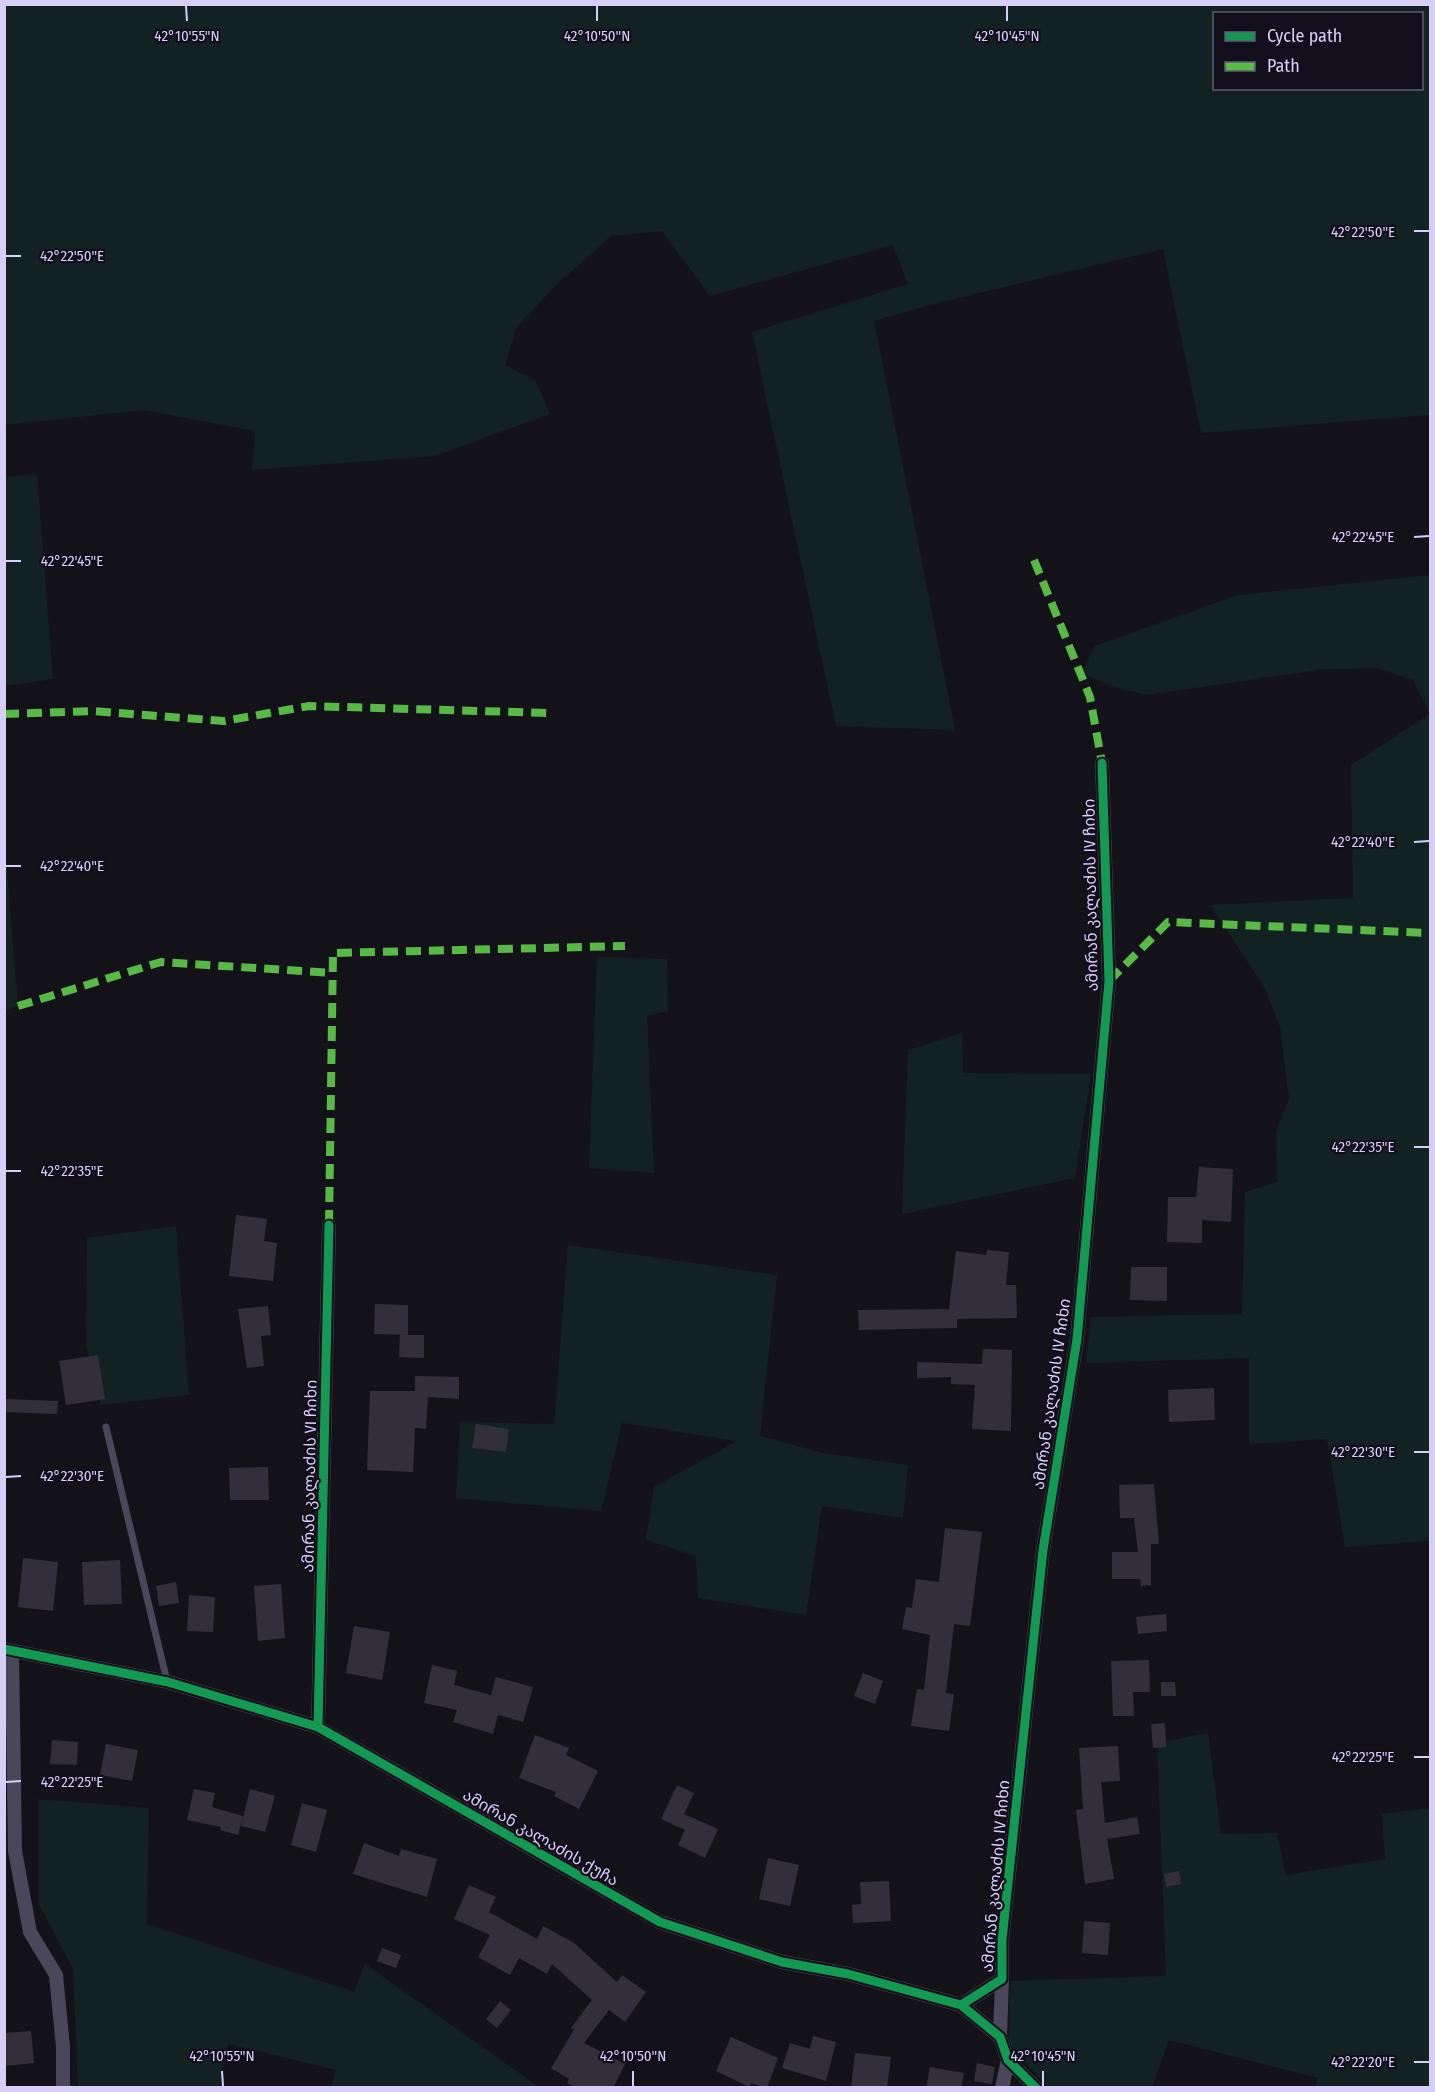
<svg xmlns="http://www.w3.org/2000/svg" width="1435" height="2092" font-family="'Fira Sans Condensed','Noto Sans Georgian',sans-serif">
	<rect width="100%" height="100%" fill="#131218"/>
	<!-- green -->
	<path fill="#122223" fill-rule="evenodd" d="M 4,5 L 1430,5 L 1430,415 L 1201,433 L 1163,249 L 933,304 L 874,321 L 955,730 L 836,726 L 752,332 L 908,284 L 893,245 L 710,296 L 662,231 L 611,236 L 555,286 L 516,328 L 505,365 L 536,381 L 550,414 L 435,456 L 252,470 L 255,431 L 144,410 L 5,425 ZM 1214,14 L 1422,14 L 1422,88 L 1214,88 Z
		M 37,474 L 53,679 L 5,686 L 5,477 Z
		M 1430,575 L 1430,1541 L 1345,1547 L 1327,1439 L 1249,1444 L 1249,1358 L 1086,1363 L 1091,1317 L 1242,1314 L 1245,1192 L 1277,1182 L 1276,1133 L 1289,1098 L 1280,1027 L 1265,988 L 1210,905 L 1353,898 L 1351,765 L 1430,714 L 1413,680 L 1376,668 L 1325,669 L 1147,695 L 1113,687 L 1082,673 L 1095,646 L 1238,595 Z
		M 5,846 L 18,1006 L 5,1011 L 4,1011 Z
		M 597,957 L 667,959 L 668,1011 L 647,1016 L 654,1173 L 589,1168 Z
		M 962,1033 L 963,1073 L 1091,1074 L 1075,1178 L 902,1214 L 908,1050 Z
		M 176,1226 L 189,1395 L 101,1405 L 86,1344 L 87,1238 Z
		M 568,1245 L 777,1275 L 760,1436 L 823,1453 L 908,1465 L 903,1518 L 822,1506 L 806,1615 L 698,1598 L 696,1556 L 646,1540 L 654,1487 L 737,1441 L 622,1423 L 601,1511 L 456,1498 L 460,1422 L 554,1424 Z
		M 1208,1733 L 1221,1834 L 1277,1833 L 1286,1875 L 1385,1859 L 1382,1814 L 1430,1808 L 1430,2087 L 1315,2087 L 1318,2078 L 1169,2040 L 1152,2087 L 1047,2087 L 1009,2044 L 1010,1981 L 1166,1976 L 1157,1743 Z
		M 38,1799 L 149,1808 L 147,1924 L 354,1992 L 365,1964 L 539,2087 L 331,2087 L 336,2070 L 228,2044 L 220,2087 L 78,2087 L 73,1969 L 38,1903 Z"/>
	<!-- building -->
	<path fill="#322f3b" d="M 1199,1167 L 1233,1169 L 1231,1222 L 1202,1220 L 1202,1243 L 1167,1242 L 1168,1197 L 1196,1197 Z
		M 236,1215 L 267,1219 L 264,1241 L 277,1243 L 273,1281 L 229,1276 Z
		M 987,1250 L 1009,1252 L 1006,1285 L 1016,1285 L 1017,1318 L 957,1319 L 957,1328 L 859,1330 L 858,1310 L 949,1309 L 956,1251 L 986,1255 Z
		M 1131,1267 L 1167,1267 L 1167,1301 L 1130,1300 Z
		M 375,1304 L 408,1305 L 408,1335 L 374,1334 Z
		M 268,1306 L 271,1335 L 261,1336 L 264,1366 L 247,1368 L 238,1309 Z
		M 400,1335 L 424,1335 L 424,1358 L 399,1357 Z
		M 983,1349 L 1012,1350 L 1011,1431 L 972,1429 L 975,1385 L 951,1384 L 951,1377 L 917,1378 L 917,1362 L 982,1364 Z
		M 98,1355 L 105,1399 L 66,1405 L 59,1361 Z
		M 415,1376 L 459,1377 L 459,1399 L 428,1397 L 426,1429 L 415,1428 L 413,1472 L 367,1470 L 370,1391 L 415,1391 Z
		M 1214,1388 L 1215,1420 L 1169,1422 L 1168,1390 Z
		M 4,1399 L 58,1401 L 57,1414 L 4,1412 Z
		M 476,1424 L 509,1429 L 506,1452 L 472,1448 Z
		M 268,1467 L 269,1500 L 230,1500 L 229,1468 Z
		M 1154,1484 L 1159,1544 L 1151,1544 L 1151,1585 L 1141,1586 L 1140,1579 L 1112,1579 L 1112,1552 L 1138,1552 L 1134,1518 L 1120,1518 L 1119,1485 Z
		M 945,1528 L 982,1532 L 970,1626 L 954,1624 L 946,1693 L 954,1694 L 949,1731 L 911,1726 L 917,1689 L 924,1690 L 930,1635 L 902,1629 L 906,1607 L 912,1608 L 916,1579 L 939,1582 Z
		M 23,1558 L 58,1562 L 53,1611 L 18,1607 Z
		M 120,1560 L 122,1604 L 84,1605 L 82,1562 Z
		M 176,1582 L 179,1603 L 159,1606 L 156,1586 Z
		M 281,1584 L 285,1638 L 258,1641 L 254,1586 Z
		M 189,1595 L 215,1597 L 213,1632 L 187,1631 Z
		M 1166,1614 L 1167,1631 L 1138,1634 L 1136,1617 Z
		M 354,1626 L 390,1632 L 382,1680 L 346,1673 Z
		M 1149,1660 L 1150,1692 L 1133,1692 L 1134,1716 L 1113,1716 L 1111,1661 Z
		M 432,1665 L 457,1671 L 454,1685 L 491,1695 L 496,1677 L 533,1687 L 523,1722 L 498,1715 L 493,1734 L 453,1722 L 457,1710 L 424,1703 Z
		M 863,1673 L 883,1681 L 875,1704 L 854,1696 Z
		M 1161,1682 L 1175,1682 L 1176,1696 L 1161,1696 Z
		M 1165,1723 L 1166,1747 L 1153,1748 L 1151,1724 Z
		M 535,1735 L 569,1748 L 566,1755 L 598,1771 L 579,1809 L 554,1796 L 556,1792 L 519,1778 Z
		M 52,1740 L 78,1742 L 77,1765 L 50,1764 Z
		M 106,1744 L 138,1750 L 132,1781 L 100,1775 Z
		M 1118,1746 L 1120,1781 L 1101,1782 L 1105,1823 L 1137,1817 L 1140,1834 L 1107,1839 L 1114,1879 L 1085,1884 L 1076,1810 L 1083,1809 L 1079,1748 Z
		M 677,1785 L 694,1793 L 684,1814 L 718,1829 L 705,1858 L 678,1845 L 685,1830 L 661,1819 Z
		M 194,1789 L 215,1793 L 212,1807 L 243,1816 L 238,1835 L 220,1830 L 221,1827 L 187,1820 Z
		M 250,1789 L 275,1796 L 265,1832 L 241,1826 Z
		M 302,1803 L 327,1810 L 316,1852 L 291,1845 Z
		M 364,1843 L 399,1856 L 401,1849 L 437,1859 L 427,1897 L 353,1874 Z
		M 768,1858 L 799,1865 L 790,1906 L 759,1899 Z
		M 1179,1871 L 1181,1884 L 1166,1887 L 1164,1874 Z
		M 889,1881 L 891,1921 L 853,1923 L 852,1905 L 861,1904 L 860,1882 Z
		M 469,1885 L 496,1897 L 489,1912 L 537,1939 L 543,1926 L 574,1943 L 617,1982 L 622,1975 L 646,1992 L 625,2022 L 609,2010 L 584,2043 L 625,2064 L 613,2088 L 575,2088 L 567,2083 L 569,2079 L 551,2068 L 574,2030 L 571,2028 L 592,2000 L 552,1964 L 547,1974 L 519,1958 L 510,1975 L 478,1957 L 490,1935 L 454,1919 Z
		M 1084,1921 L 1110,1923 L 1108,1955 L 1082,1953 Z
		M 382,1948 L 401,1955 L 396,1968 L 377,1961 Z
		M 500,2001 L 511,2010 L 497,2028 L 486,2019 Z
		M 31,2031 L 34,2063 L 4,2066 L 4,2033 Z
		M 813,2036 L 836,2042 L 826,2081 L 782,2068 L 790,2043 L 810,2049 Z
		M 731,2037 L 778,2058 L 767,2088 L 751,2083 L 749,2087 L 716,2071 Z
		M 855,2053 L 891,2057 L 887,2088 L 851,2088 Z
		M 977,2063 L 995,2067 L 992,2084 L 974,2081 Z
		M 930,2067 L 964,2073 L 961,2088 L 926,2088 Z"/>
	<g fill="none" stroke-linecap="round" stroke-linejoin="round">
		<!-- lane -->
		<path stroke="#494759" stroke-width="7" d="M 106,1427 L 167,1681"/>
		<!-- street -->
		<path stroke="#494759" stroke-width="14" d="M 4,1649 L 168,1682 L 318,1727 L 660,1922 L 782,1962 L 848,1974 L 961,2005 L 1000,2037 L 1008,2060 L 1036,2088
			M 12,1651 L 15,1851 L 30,1932 L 56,1975 L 63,2047 L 63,2088
			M 318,1727 L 329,1225
			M 961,2005 L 1002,1979 L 1002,1940 L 1043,1550 L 1077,1339 L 1109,981 L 1102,763
			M 1000,2037 L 1002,1979
			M 1002,2088 L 1008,2060"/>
		<!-- quiet -->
		<path stroke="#58b947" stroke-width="8" stroke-dasharray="15 8" stroke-linecap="butt" d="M 1034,560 L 1090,697 L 1102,763
			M 4,714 L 92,711 L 224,721 L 309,706 L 549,713
			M 1109,981 L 1168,922 L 1430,933
			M 18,1006 L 161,962 L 333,973
			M 329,1225 L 333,953 L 625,946"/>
		<defs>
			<path id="cycleway" d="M 4,1649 L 168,1682 L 318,1727 L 660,1922 L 782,1962 L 848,1974 L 961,2005 L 1000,2037 L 1008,2060 L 1036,2088
				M 318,1727 L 329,1225
				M 961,2005 L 1002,1979 L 1002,1940 L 1043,1550 L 1077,1339 L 1109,981 L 1102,763"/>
		</defs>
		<!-- cycleway casing -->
		<use href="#cycleway" stroke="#120e1c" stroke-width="13"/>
		<!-- cycleway -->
		<use href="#cycleway" stroke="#139951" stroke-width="9"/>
	</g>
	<!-- ticks -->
	<path fill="none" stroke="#d8cff9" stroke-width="2" d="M 186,6 L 187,21M 597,6 L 597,21M 1007,6 L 1007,21M 1414,231 L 1429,231M 6,256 L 21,256M 1414,537 L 1429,536M 6,561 L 21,561M 1414,842 L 1429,841M 6,866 L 21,866M 1414,1147 L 1429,1147M 6,1171 L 21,1171M 1414,1452 L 1429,1452M 6,1477 L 21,1476M 1414,1757 L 1429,1757M 6,1782 L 21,1781M 1414,2062 L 1429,2062M 222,2071 L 223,2086M 633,2071 L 633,2086M 1043,2071 L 1043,2086"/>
	<g text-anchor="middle" stroke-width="4.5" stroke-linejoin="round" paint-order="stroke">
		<!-- street labels -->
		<g font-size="16" fill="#d8cff9" stroke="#120e1c">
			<text transform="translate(1090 895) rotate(-91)" y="6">ამირან კალაძის IV ჩიხი</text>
			<text transform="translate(1051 1394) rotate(-82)" y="6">ამირან კალაძის IV ჩიხი</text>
			<text transform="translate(309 1476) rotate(-89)" y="6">ამირან კალაძის VI ჩიხი</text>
			<text transform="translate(541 1837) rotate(30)" y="6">ამირან კალაძის ქუჩა</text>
			<text transform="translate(995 1876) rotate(-85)" y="6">ამირან კალაძის IV ჩიხი</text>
		</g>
	</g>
	<g font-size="15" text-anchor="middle" fill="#d8cff9" stroke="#120e1c" stroke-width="4.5" stroke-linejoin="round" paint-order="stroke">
		<text x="187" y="41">42°10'55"N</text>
		<text x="597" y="41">42°10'50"N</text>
		<text x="1007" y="41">42°10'45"N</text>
		<text x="1363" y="237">42°22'50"E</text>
		<text x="72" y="261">42°22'50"E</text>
		<text x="1363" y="542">42°22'45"E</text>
		<text x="72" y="566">42°22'45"E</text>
		<text x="1363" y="847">42°22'40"E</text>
		<text x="72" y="871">42°22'40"E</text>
		<text x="1363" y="1152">42°22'35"E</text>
		<text x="72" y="1176">42°22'35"E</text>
		<text x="1363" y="1457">42°22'30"E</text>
		<text x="72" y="1481">42°22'30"E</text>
		<text x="1363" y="1762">42°22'25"E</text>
		<text x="72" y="1787">42°22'25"E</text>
		<text x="222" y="2061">42°10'55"N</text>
		<text x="633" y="2061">42°10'50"N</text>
		<text x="1043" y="2061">42°10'45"N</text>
		<text x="1363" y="2067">42°22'20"E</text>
	</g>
	<!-- border -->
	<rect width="1435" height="2092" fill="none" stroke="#d8cff9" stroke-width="12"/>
	<!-- legend -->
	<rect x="1213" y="12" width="210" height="78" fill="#120e1c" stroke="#615b74" stroke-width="1.5"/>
	<rect x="1225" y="32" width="30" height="9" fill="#139951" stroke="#615b74" stroke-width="1.5"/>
	<text x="1267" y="42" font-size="18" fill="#d8cff9">Cycle path</text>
	<rect x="1225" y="62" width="30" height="9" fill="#58b947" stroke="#615b74" stroke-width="1.5"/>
	<text x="1267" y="72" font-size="18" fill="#d8cff9">Path</text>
</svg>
